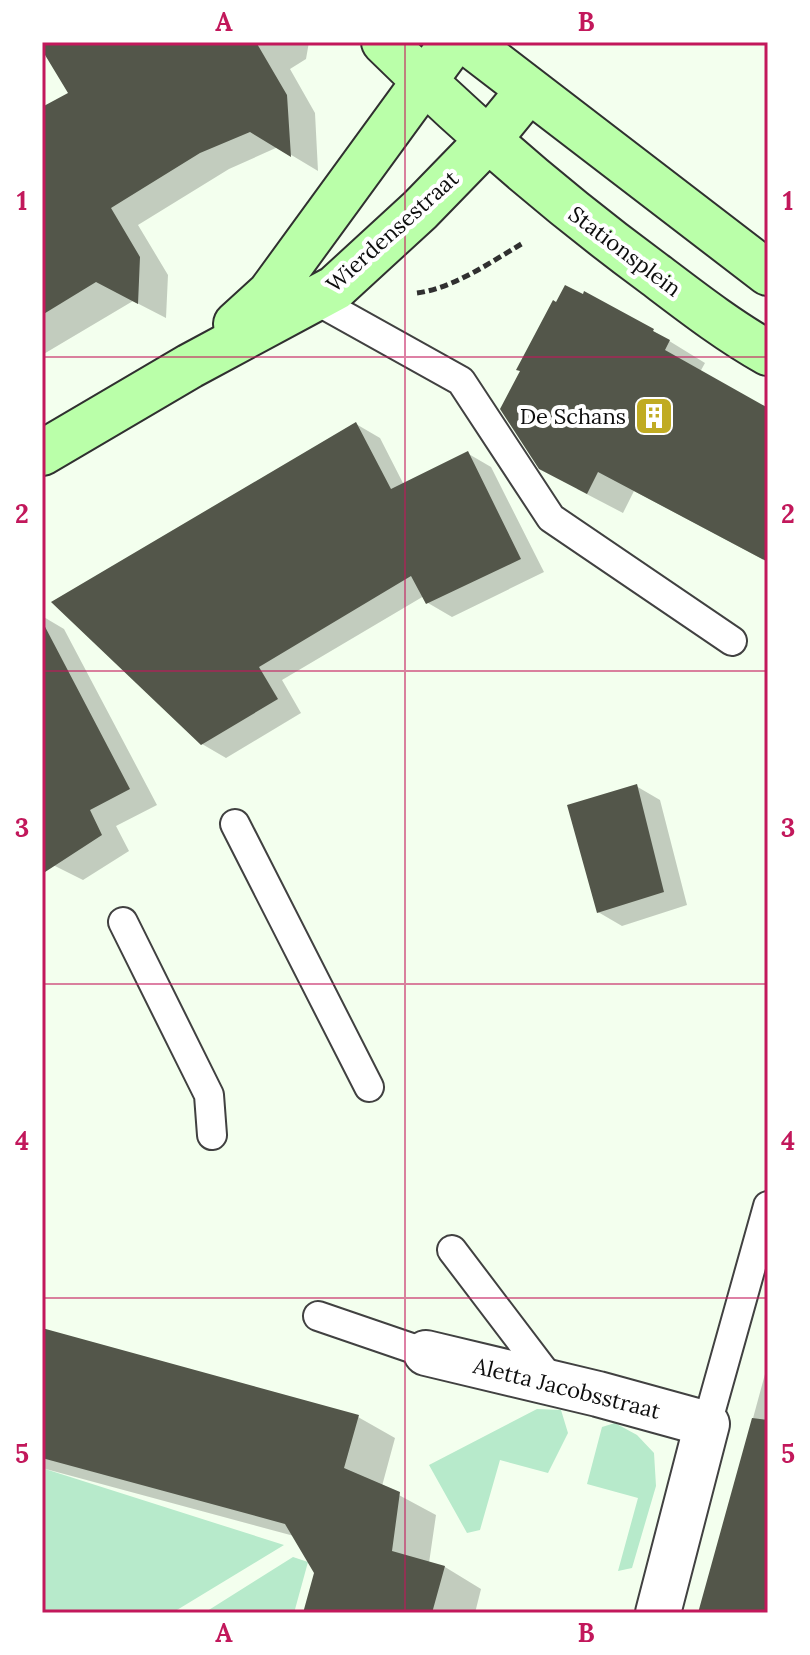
<svg xmlns="http://www.w3.org/2000/svg" width="810" height="1655" font-family="Lora,serif">
	<rect width="100%" height="100%" fill="#f3ffee"/>
	<!-- green -->
	<path fill="#b7eacb" d="M 537,1409 L 561,1410 L 568,1433 L 548,1473 L 500,1460 L 480,1530 L 467,1533 L 429,1465 Z
		M 615,1423 L 637,1435 L 654,1453 L 656,1486 L 632,1568 L 618,1571 L 638,1498 L 587,1484 L 602,1427 Z
		M 42,1468 L 284,1545 L 172,1613 L 42,1613 Z
		M 293,1557 L 308,1562 L 294,1613 L 204,1613 Z"/>
	<!-- shadow -->
	<path fill="#0003" d="M 52,42 L 309,42 L 306,59 L 290,69 L 315,113 L 318,171 L 278,147 L 229,169 L 138,225 L 168,275 L 166,318 L 133,301 L 42,355 L 42,110 L 71,94 Z
		M 653,331 L 705,363 L 700,372 L 768,409 L 768,562 L 634,491 L 623,513 L 577,489 Z
		M 356,424 L 380,438 L 404,485 L 467,453 L 491,467 L 544,572 L 452,617 L 428,603 L 424,596 L 282,680 L 301,713 L 226,758 L 202,744 Z
		M 42,616 L 64,629 L 157,805 L 116,826 L 129,851 L 83,880 L 45,861 L 42,862 Z
		M 636,786 L 660,800 L 687,905 L 622,926 L 598,912 Z
		M 42,1330 L 358,1417 L 395,1438 L 382,1486 L 436,1515 L 429,1563 L 445,1567 L 481,1589 L 475,1613 L 305,1613 L 316,1573 L 294,1536 L 42,1468 Z
		M 768,1363 L 768,1613 L 700,1613 Z"/>
	<!-- building -->
	<path fill="#53564a" d="M 42,42 L 256,42 L 287,95 L 291,157 L 250,132 L 200,153 L 111,208 L 140,257 L 138,304 L 96,282 L 42,315 L 42,107 L 68,93 L 42,50 Z
		M 565,285 L 583,294 L 584,291 L 654,329 L 653,331 L 670,340 L 665,350 L 768,408 L 768,562 L 598,472 L 587,494 L 539,469 L 500,409 L 520,371 L 516,370 L 553,300 L 556,302 Z
		M 356,422 L 391,489 L 468,451 L 521,559 L 426,604 L 411,576 L 259,667 L 278,699 L 201,745 L 51,602 Z
		M 42,621 L 130,789 L 90,810 L 102,835 L 42,874 Z
		M 637,784 L 664,892 L 597,913 L 567,805 Z
		M 42,1328 L 359,1415 L 344,1468 L 400,1492 L 392,1551 L 445,1566 L 432,1613 L 303,1613 L 314,1573 L 285,1524 L 42,1458 Z
		M 752,1418 L 768,1420 L 768,1613 L 698,1613 Z"/>
	<g fill="none" stroke-linecap="round" stroke-linejoin="round">
		<defs>
			<path id="service" d="M 314,299 L 461,381 L 551,518 L 732,641
				M 235,824 L 369,1087
				M 123,922 L 209,1095 L 212,1135
				M 452,1250 L 553,1383
				M 318,1316 L 426,1353
				M 707,1424 L 768,1206"/>
			<path id="minor" d="M 426,1353 L 598,1394 L 707,1424 L 658,1613"/>
			<path id="secondary" d="M 384,42 C 468,125 558,203 653,273 C 690,301 727,330 768,353
				M 467,42 L 768,273
				M 236,324 L 270,293 L 453,42
				M 42,453 L 190,366 L 335,288 L 420,210 L 489,139 L 529,90"/>
		</defs>
		<!-- service casing -->
		<use href="#service" stroke="#414141" stroke-width="32"/>
		<!-- minor casing -->
		<use href="#minor" stroke="#414141" stroke-width="48"/>
		<!-- secondary casing -->
		<use href="#secondary" stroke="#303030" stroke-width="48"/>
		<!-- path -->
		<path stroke="#303030" stroke-width="5" stroke-dasharray="8 4" stroke-linecap="butt" d="M 417,293 C 454,288 491,262 523,243"/>
		<!-- service -->
		<use href="#service" stroke="#fff" stroke-width="28"/>
		<!-- minor -->
		<use href="#minor" stroke="#fff" stroke-width="44"/>
		<!-- secondary -->
		<use href="#secondary" stroke="#baffa9" stroke-width="44"/>
	</g>
	<!-- grid -->
	<path fill="none" stroke="#c2185b" stroke-width="2" stroke-opacity="0.55" d="M 405,42 L 405,1613M 42,357 L 768,357M 42,671 L 768,671M 42,984 L 768,984M 42,1298 L 768,1298"/>
	<!-- icons -->
	<defs>
		<symbol id="building-square" viewBox="-11 -11 22 22"><rect x="-9" y="-9" width="18" height="18" rx="4" fill="#c0ab23" stroke="#fff"/><path d="M-4-6H4V6H1V3H-1V6H-4ZM-2.5-4.3h1.7v1.8h-1.7ZM.8-4.3h1.7v1.8H.8ZM-2.5-1h1.7V.8h-1.7ZM.8-1h1.7V.8H.8Z" fill="#fff"/></symbol>
	</defs>
	<g fill-rule="evenodd">
		<use href="#building-square" x="632" y="394" width="44" height="44"/>
	</g>
	<g text-anchor="middle" stroke-width="8" stroke-linejoin="round" paint-order="stroke">
		<!-- street labels -->
		<g font-size="22" fill="#0e0e0e" stroke="#fff">
			<text transform="translate(392 231) rotate(-42)" y="8">Wierdensestraat</text>
			<text transform="translate(625 251) rotate(37)" y="8">Stationsplein</text>
			<text transform="translate(567 1388) rotate(14)" y="8">Aletta Jacobsstraat</text>
		</g>
		<!-- poi labels -->
		<g font-size="22" fill="#0e0e0e" stroke="#fff" text-anchor="end">
			<text x="626" y="424">De Schans</text>
		</g>
	</g>
	<!-- border -->
	<rect width="810" height="1655" fill="none" stroke="#ffffff" stroke-width="88"/>
	<rect x="44" y="44" width="722" height="1567" fill="none" stroke="#c2185b" stroke-width="3"/>
	<g font-size="26" text-anchor="middle" font-weight="bold" fill="#c2185b">
		<text x="224" y="31">A</text>
		<text x="586" y="31">B</text>
		<text x="22" y="210">1</text>
		<text x="788" y="210">1</text>
		<text x="22" y="523">2</text>
		<text x="788" y="523">2</text>
		<text x="22" y="837">3</text>
		<text x="788" y="837">3</text>
		<text x="22" y="1150">4</text>
		<text x="788" y="1150">4</text>
		<text x="22" y="1463">5</text>
		<text x="788" y="1463">5</text>
		<text x="224" y="1642">A</text>
		<text x="586" y="1642">B</text>
	</g>
</svg>
